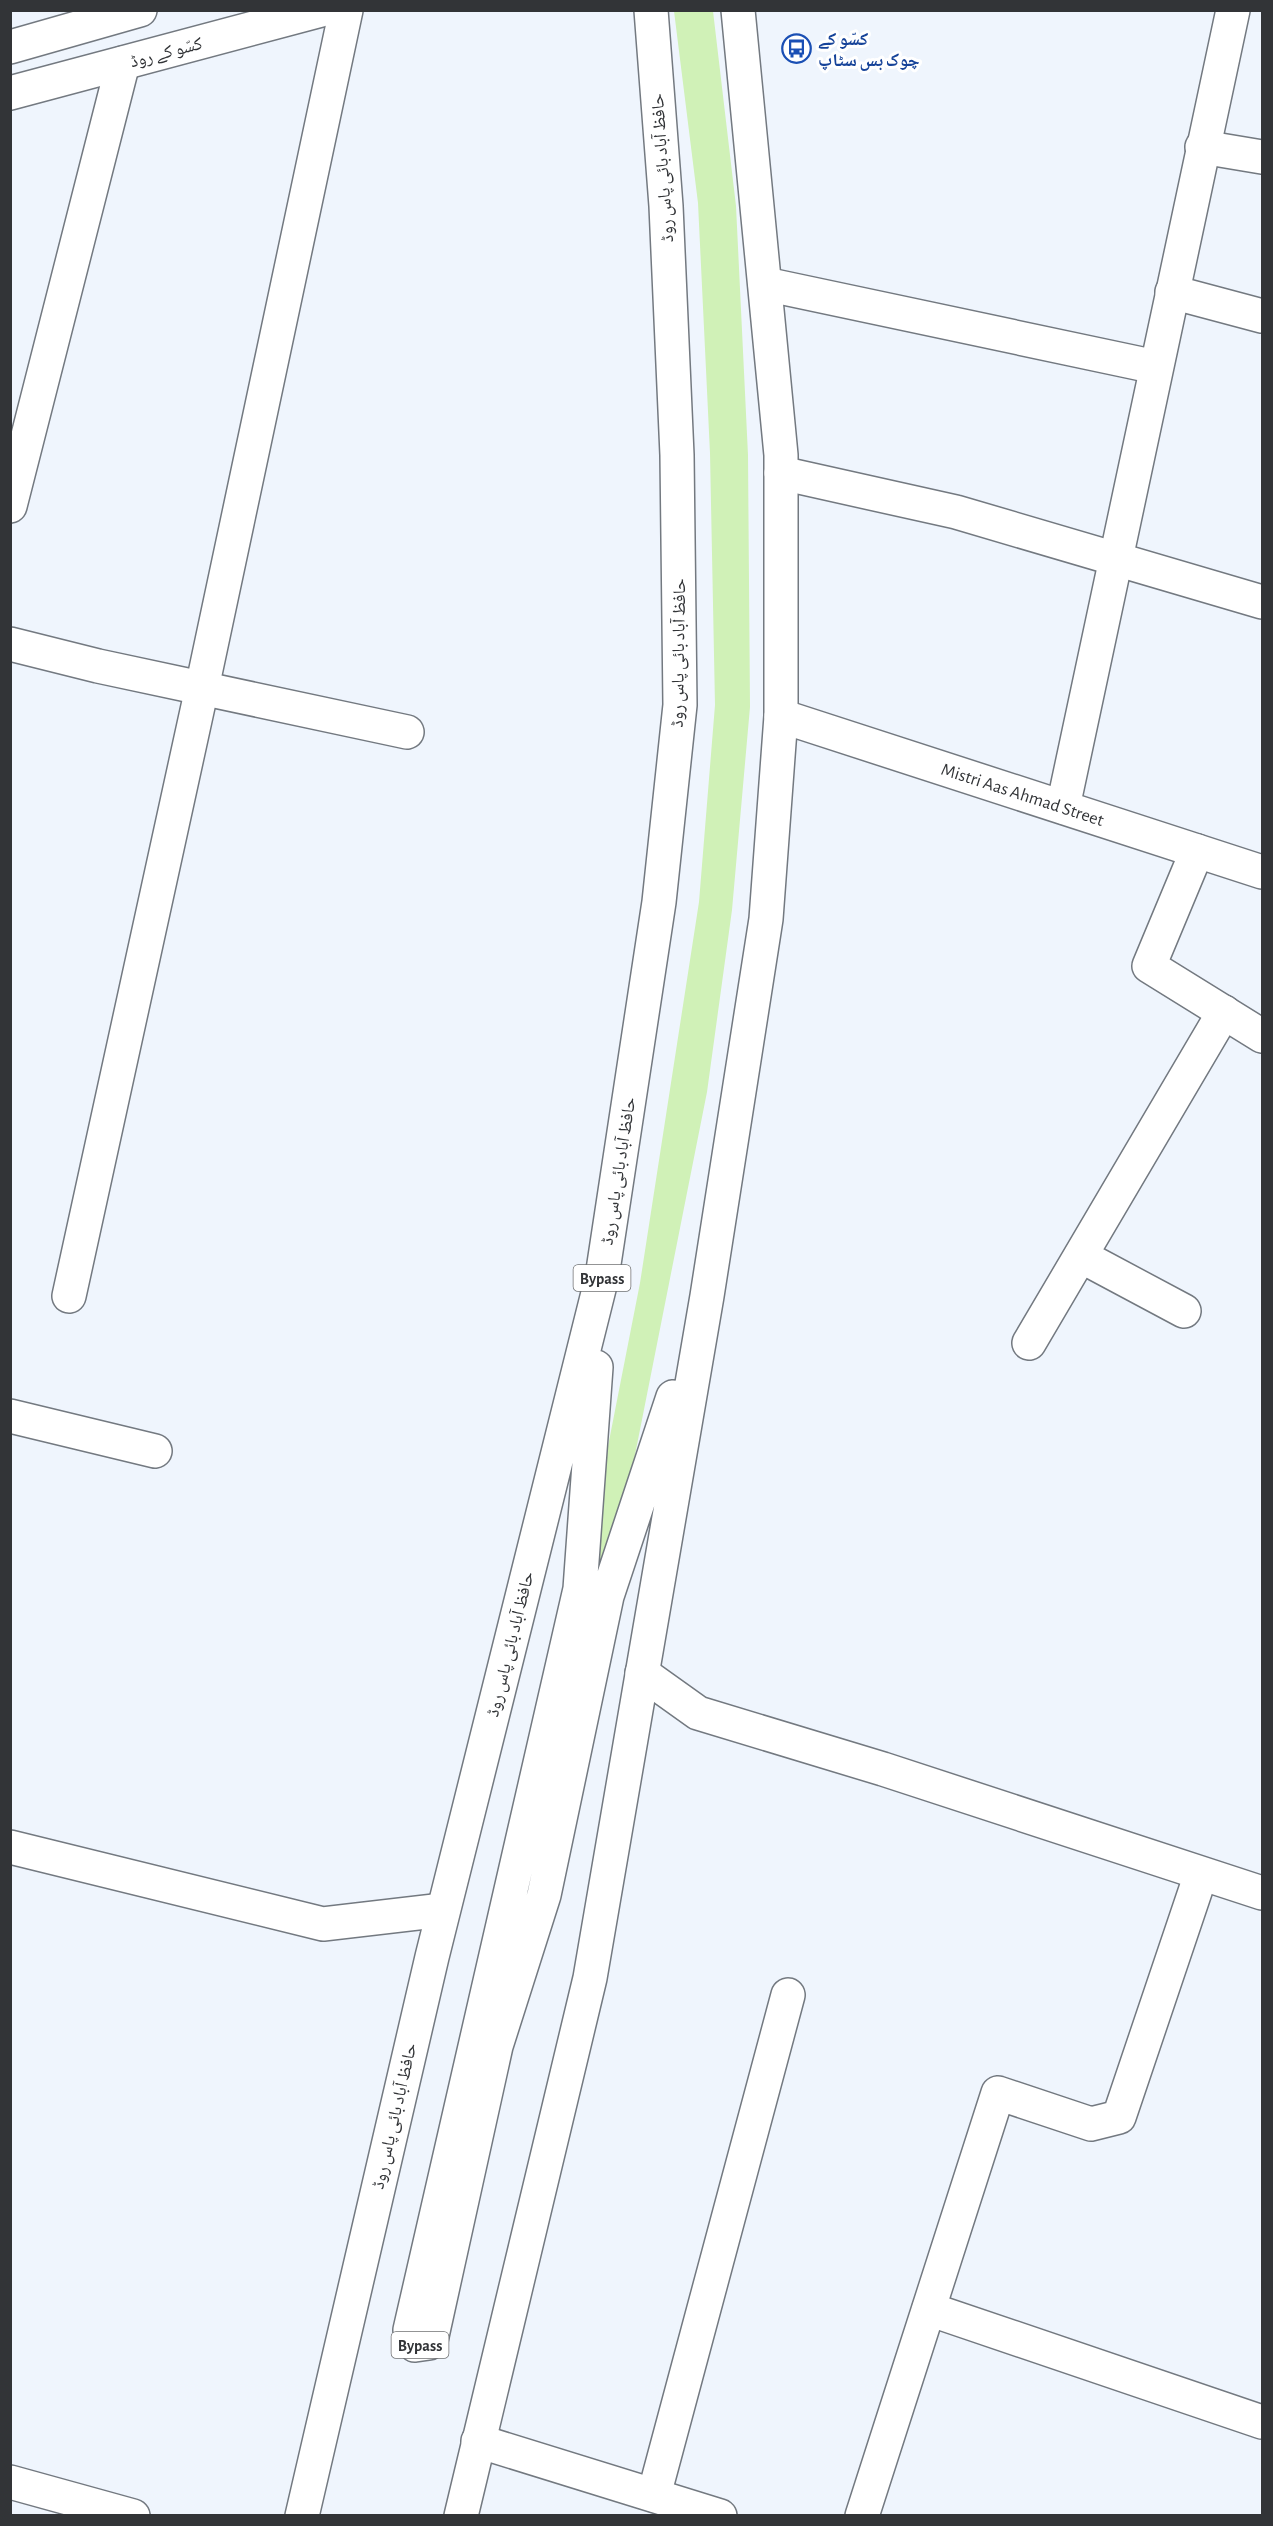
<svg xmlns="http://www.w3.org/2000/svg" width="1273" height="2526" font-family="'Alegreya Sans','Noto Naskh Arabic',sans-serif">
	<rect width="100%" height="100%" fill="#eff5fd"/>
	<!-- grass -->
	<path fill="#d0f1b7" d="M 674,11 L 713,11 L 736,206 L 748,455 L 750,707 L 732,910 L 707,1092 L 607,1596 L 411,2337 L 580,1589 L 640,1283 L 699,902 L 715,705 L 710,453 L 698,203 Z"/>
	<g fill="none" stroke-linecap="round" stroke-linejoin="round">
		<defs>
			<g id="minor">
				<path d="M 1202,147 L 1262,157"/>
				<path d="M 765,284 L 1156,367"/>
				<path d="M 1172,292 L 1262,316"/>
				<path d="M 781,473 L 956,512 L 1262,602"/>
				<path d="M 10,506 L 123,63"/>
				<path d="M 10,644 L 98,666 L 407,732"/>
				<path id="s1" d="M 781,716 L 1262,872"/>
				<path d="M 1063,807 L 1233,10"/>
				<path d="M 1197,851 L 1149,966 L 1262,1036"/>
				<path d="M 1081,1256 L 1184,1311"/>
				<path d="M 69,1296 L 202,688 L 346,10"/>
				<path d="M 1029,1343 L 1224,1012"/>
				<path d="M 10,1416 L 155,1451"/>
				<path d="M 642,1673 L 698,1713 L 883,1769 L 1262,1893"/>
				<path d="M 10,1847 L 323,1924 L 443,1910"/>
				<path d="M 929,2309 L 1262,2422"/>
				<path d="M 478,2441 L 720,2516"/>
				<path d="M 10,2482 L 133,2516"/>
				<path d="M 654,2495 L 788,1995"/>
				<path d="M 862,2516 L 998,2093 L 1091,2124 L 1119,2117 L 1201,1874"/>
			</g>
			<path id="secondary" d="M 10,47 L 140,10
				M 10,93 L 321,10"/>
			<path id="trunk" d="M 596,1367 L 580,1589 L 410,2330 L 412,2342 L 415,2345 L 429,2343 L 432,2336 L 496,2046 L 544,1895 L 607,1596 L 673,1397
				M 302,2516 L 432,1957 L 602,1277 L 659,902 L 680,705 L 677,455 L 666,206 L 651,10
				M 461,2516 L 590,1978 L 707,1296 L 766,919 L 781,716 L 781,455 L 738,10"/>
		</defs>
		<!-- minor casing -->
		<use href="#minor" stroke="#737980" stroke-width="36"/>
		<!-- secondary casing -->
		<use href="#secondary" stroke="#737980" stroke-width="36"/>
		<!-- trunk casing -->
		<use href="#trunk" stroke="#737980" stroke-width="36"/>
		<!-- minor -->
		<use href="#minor" stroke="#fff" stroke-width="33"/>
		<!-- secondary -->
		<use href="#secondary" stroke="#fff" stroke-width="33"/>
		<!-- trunk -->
		<use href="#trunk" stroke="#fff" stroke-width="33"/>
	</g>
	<!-- icons -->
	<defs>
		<symbol id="bus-ring" viewBox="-11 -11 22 22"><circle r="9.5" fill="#fff" stroke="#1a4fb4" stroke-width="1.5"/><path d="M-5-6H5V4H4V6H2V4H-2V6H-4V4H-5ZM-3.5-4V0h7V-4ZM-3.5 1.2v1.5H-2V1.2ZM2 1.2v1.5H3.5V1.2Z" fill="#1a4fb4"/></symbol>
	</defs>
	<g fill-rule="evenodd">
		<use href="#bus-ring" x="780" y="32" width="33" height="33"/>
	</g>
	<g text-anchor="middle" stroke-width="6" stroke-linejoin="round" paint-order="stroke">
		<!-- shield labels -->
		<g fill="#fff" stroke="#707173" stroke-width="1.5">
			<rect x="573.5" y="1265" width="57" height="26" rx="4.5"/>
			<rect x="391.5" y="2332" width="57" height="26" rx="4.5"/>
		</g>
		<g font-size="16" font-weight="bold" fill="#323437">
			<text x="602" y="1284">Bypass</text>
			<text x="420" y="2351">Bypass</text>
		</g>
		<!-- transit labels -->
		<g font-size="18" font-weight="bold" fill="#164399" stroke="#fff" text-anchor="start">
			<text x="818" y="45">کسّو کے<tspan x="818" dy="21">چوک بس سٹاپ</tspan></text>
		</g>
		<!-- street labels -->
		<g font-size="18" fill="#323437" stroke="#fff">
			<text transform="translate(166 52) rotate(-15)" y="6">کسّو کے روڈ</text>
			<text transform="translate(662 168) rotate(-94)" y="6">حافظ آباد بائی پاس روڈ</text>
			<text transform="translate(678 653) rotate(-89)" y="6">حافظ آباد بائی پاس روڈ</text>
			<text dy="6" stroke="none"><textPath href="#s1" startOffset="254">Mistri Aas Ahmad Street</textPath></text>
			<text transform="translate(618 1171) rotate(-81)" y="6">حافظ آباد بائی پاس روڈ</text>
			<text transform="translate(510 1644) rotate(-76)" y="6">حافظ آباد بائی پاس روڈ</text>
			<text transform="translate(394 2116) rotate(-77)" y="6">حافظ آباد بائی پاس روڈ</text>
		</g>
	</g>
	<!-- border -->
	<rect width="1273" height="2526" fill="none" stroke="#323437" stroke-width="24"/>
</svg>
